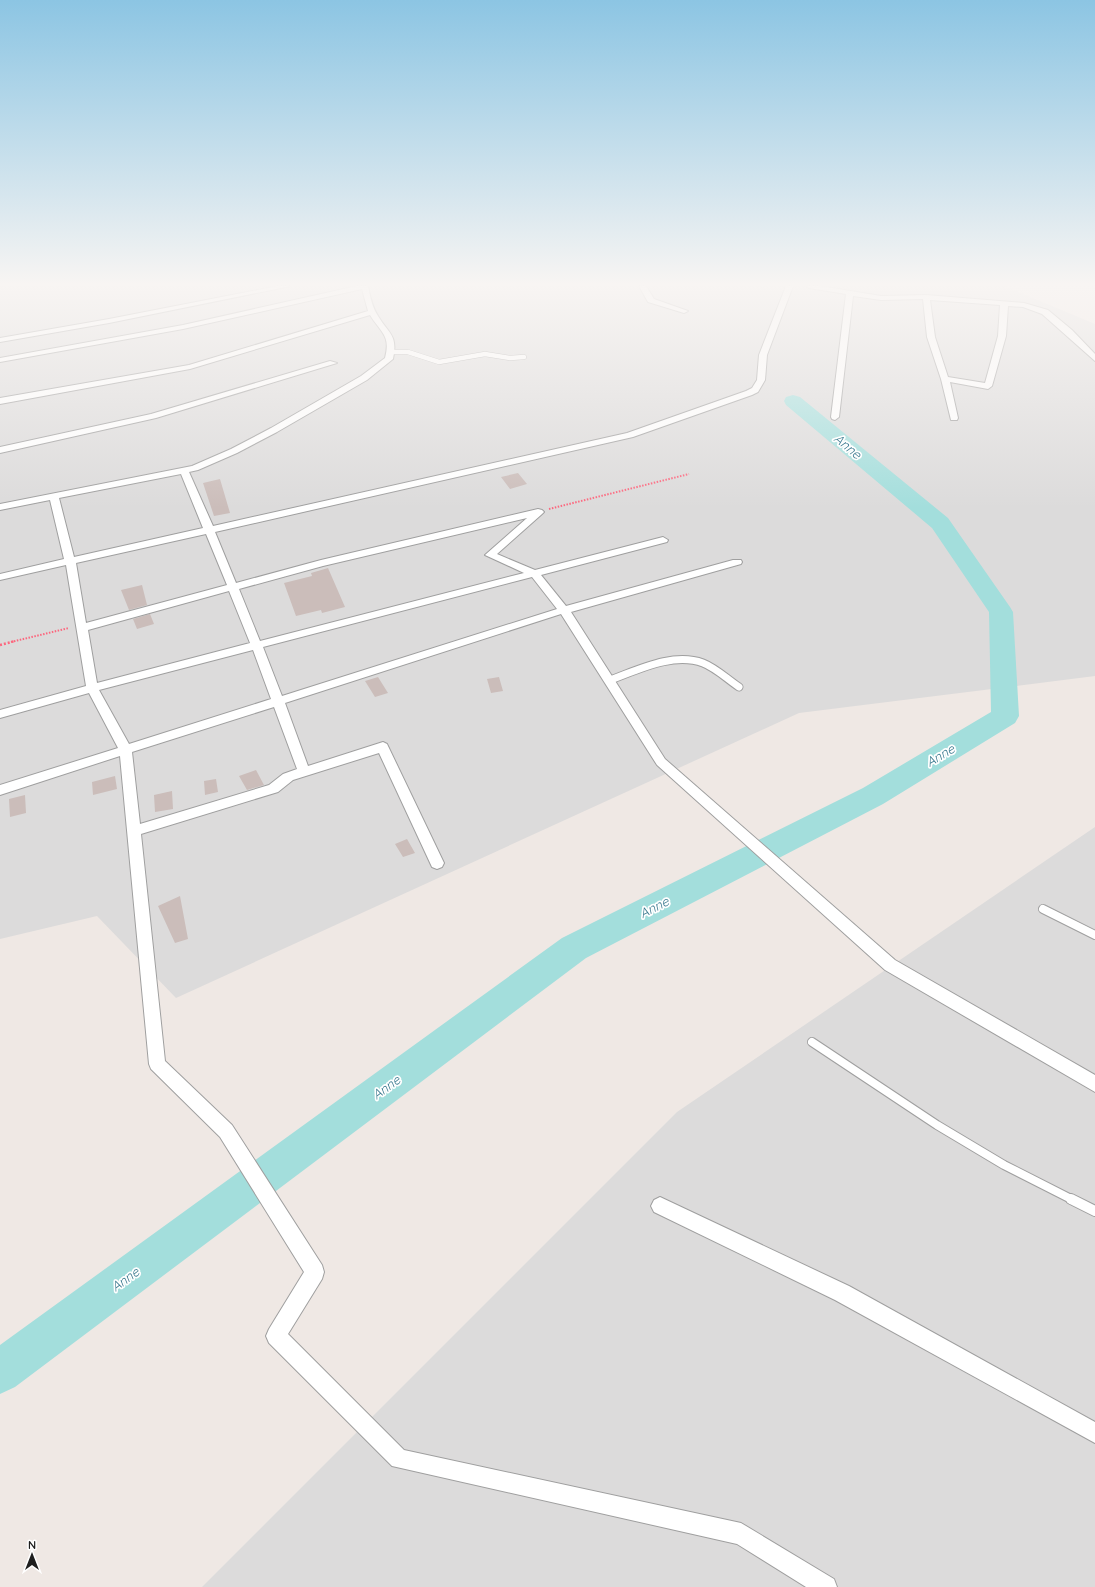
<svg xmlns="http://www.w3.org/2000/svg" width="1095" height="1587" font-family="Quicksand,sans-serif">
	<rect width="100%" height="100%" fill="#efe8e4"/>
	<!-- residential -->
	<path fill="#dcdbdb" d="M 0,286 L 1004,286 L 1095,324 L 1095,676 L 799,713 L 176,998 L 97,916 L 0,939 Z
		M 1095,827 L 1095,1587 L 202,1587 L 677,1112 Z"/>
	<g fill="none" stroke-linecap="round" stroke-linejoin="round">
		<!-- river -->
		<path fill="#a3dedc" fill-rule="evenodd" d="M 793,395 L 800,397 L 948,518 L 1010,607 L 1013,612 L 1019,716 L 1015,723 L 883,804 L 586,958 L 15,1387 L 0,1394 L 0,1345 L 562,938 L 863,788 L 991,712 L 989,612 L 932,528 L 786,405 L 784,401 L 786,397 Z"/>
	</g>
	<!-- building -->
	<path fill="#cbbdba" d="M 518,473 L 527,484 L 510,489 L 501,477 Z
		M 220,479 L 230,513 L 214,516 L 203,483 Z
		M 328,568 L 345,607 L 322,613 L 321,610 L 296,616 L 284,583 L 312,576 L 311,573 Z
		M 142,585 L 147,605 L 129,610 L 121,590 Z
		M 150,614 L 154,624 L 137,629 L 133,619 Z
		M 378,677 L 388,693 L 375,697 L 365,681 Z
		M 499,677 L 503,691 L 491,693 L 487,679 Z
		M 256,770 L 264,785 L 247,790 L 239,776 Z
		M 115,776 L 117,789 L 93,795 L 92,782 Z
		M 216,779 L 218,792 L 205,795 L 204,781 Z
		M 172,791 L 173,809 L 155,812 L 154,795 Z
		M 25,795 L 26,813 L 10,817 L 9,799 Z
		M 407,839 L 415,853 L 403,857 L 395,844 Z
		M 180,896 L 188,939 L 175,943 L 158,906 Z"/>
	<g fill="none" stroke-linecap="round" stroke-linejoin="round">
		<defs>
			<path id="lane-far3" d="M 390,352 L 408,352 L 439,362 L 485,354 L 510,358 L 524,357"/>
			<path id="lane-far2" d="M 610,680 C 638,670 673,652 703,663 C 716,668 727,679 739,687"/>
			<path id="lane-far1" d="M 1043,909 L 1095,935
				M 812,1042 L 937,1125 L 1004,1165 L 1073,1200"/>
			<path id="lane" d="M 1071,1199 L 1095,1211"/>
			<path id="street" d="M 278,286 L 291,286 L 109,323 L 0,342 L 0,338 L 109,319 Z
				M 357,286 L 368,286 C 370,296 372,307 378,316 C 389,334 398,335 393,359 L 367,380 L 277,432 L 237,453 L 198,470 L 189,472 L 213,526 L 627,433 L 746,391 L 752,388 L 757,380 L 759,355 L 786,286 L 793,286 L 767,355 L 765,380 L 758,392 L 752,395 L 633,437 L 215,532 L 236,583 L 321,560 L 538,509 L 542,510 L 544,512 L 542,514 L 497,554 L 535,570 L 663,537 L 668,540 L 667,542 L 541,575 L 566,606 L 733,560 L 741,560 L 742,562 L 741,564 L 571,612 L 665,759 L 895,960 L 1095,1075 L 1095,1092 L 885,970 L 657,765 L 561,614 L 285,703 L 308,766 L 383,742 L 387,744 L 444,863 L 442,867 L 437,869 L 432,867 L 379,753 L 293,780 L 278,792 L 141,834 L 165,1061 L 232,1125 L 322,1265 L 324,1272 L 322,1279 L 288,1334 L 404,1450 L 741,1523 L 834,1579 L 837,1587 L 806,1587 L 737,1544 L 392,1466 L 269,1343 L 266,1336 L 269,1329 L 304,1272 L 220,1137 L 151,1069 L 149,1064 L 120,756 L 0,795 L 0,785 L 118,748 L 89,693 L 0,718 L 0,710 L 86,686 L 66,565 L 0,580 L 0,574 L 64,559 L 50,500 L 0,510 L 0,504 L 192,466 L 231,449 L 271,428 L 361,376 L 385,358 C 391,335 381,333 370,315 L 190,369 L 0,404 L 0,398 L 189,365 L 368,311 L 362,289 L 183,329 L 0,362 L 0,358 L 183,325 ZM 181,474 L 203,528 L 74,557 L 59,498 ZM 527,518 L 485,555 L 524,573 L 260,641 L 239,589 L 323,566 ZM 206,534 L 227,585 L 86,623 L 76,563 ZM 532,577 L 557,609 L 282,696 L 263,647 ZM 229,591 L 250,643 L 97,683 L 88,630 ZM 253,650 L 271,699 L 129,744 L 99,690 ZM 274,707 L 297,769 L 283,774 L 269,785 L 140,824 L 132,752 Z
				M 639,286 L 646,286 L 654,299 L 688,311 L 684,313 L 648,302 Z
				M 806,286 L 820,286 L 881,296 L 926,295 L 1024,303 L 1048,310 L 1072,330 L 1095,354 L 1095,361 L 1042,314 L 1023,307 L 1008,306 L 1006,336 L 992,386 L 988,389 L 950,382 L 958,418 L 957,420 L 951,420 L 941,379 L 927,337 L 923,299 L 881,300 L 853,296 L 839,417 L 835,420 L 832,419 L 831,417 L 846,294 L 809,288 ZM 930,300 L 1000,305 L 998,336 L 985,383 L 948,377 L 935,337 Z
				M 330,361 L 337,363 L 156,418 L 0,453 L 0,447 L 151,414 Z
				M 660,1197 L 849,1286 L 1095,1422 L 1095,1443 L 835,1300 L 654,1212 L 651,1206 L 654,1200 Z"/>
		</defs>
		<!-- lane-far3 casing -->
		<use href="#lane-far3" stroke="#9f9f9f" stroke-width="5.5"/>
		<!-- lane-far2 casing -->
		<use href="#lane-far2" stroke="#9f9f9f" stroke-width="9"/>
		<!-- lane-far1 casing -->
		<use href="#lane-far1" stroke="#9f9f9f" stroke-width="10"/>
		<!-- lane casing -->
		<use href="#lane" stroke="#9f9f9f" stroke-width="12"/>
		<!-- street casing -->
		<use href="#street" stroke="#9f9f9f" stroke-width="2"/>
		<!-- path-far1 -->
		<path stroke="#fc677e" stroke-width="2" stroke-dasharray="1.5 1.5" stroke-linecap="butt" d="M 549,509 L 689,474
			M 11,642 L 69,628"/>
		<!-- path -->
		<path stroke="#fc677e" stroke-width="2.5" stroke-dasharray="2 2" stroke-linecap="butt" d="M 0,645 L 15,641"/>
		<!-- lane-far3 -->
		<use href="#lane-far3" stroke="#fff" stroke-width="4.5"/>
		<!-- lane-far2 -->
		<use href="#lane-far2" stroke="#fff" stroke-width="7"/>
		<!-- lane-far1 -->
		<use href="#lane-far1" stroke="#fff" stroke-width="8"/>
		<!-- lane -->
		<use href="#lane" stroke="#fff" stroke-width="10"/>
		<!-- street -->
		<use href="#street" fill="#fff" fill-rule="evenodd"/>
	</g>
	<!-- sky -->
	<linearGradient id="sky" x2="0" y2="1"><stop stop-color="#8cc5e3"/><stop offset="0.56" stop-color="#f8f5f3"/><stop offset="1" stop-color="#f8f5f3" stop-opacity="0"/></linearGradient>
	<rect width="1095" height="508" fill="url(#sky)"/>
	<g text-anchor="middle" stroke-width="3.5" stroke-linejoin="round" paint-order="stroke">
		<!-- water labels -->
		<g font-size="13" font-style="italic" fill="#3d7b90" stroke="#fff">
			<text transform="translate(848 446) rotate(40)" y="5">Anne</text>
			<text transform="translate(940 755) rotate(-31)" y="5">Anne</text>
			<text transform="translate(654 907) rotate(-27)" y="5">Anne</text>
			<text transform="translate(386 1087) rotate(-36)" y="5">Anne</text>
			<text transform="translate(125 1279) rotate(-36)" y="5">Anne</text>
		</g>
	</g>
	<!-- north arrow -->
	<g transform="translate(32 1555)" stroke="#ffffff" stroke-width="3" paint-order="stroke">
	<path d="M0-3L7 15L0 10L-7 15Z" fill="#1e1e1e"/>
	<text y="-6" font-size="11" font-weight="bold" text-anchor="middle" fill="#1e1e1e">N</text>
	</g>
</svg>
